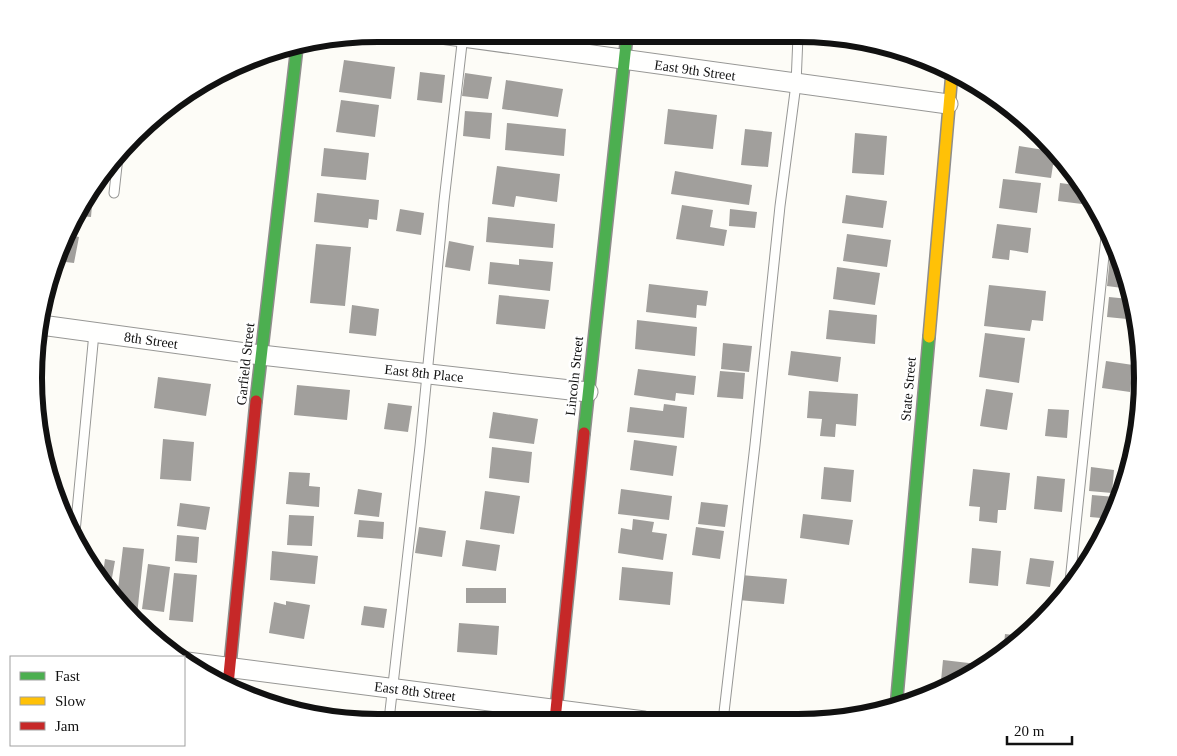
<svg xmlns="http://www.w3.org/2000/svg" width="1177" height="756" font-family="'Times New Roman',serif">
	<rect width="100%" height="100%" fill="#fdfcf7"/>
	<!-- building -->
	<path fill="#a19f9c" d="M 344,60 L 395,67 L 391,99 L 339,92 Z
		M 420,72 L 445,75 L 442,103 L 417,100 Z
		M 465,73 L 492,77 L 488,99 L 462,96 Z
		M 506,80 L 563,89 L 558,117 L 502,109 Z
		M 341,100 L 379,105 L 375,137 L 336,132 Z
		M 668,109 L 717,115 L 713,149 L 664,144 Z
		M 465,111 L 492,113 L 490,139 L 463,136 Z
		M 507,123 L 566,129 L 564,156 L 505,150 Z
		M 745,129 L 772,132 L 768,167 L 741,165 Z
		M 855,133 L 887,136 L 884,175 L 852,173 Z
		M 1046,141 L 1058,151 L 1064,159 L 1063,166 L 1053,165 L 1051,178 L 1015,173 L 1019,146 L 1044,150 Z
		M 324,148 L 369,153 L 366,180 L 321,176 Z
		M 497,166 L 560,174 L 557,202 L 516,196 L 514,207 L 492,204 Z
		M 675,171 L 752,185 L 749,205 L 671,194 Z
		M 1003,179 L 1041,183 L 1037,213 L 999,208 Z
		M 1060,183 L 1083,186 L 1082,204 L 1058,201 Z
		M 317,193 L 379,200 L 377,220 L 369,219 L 368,228 L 314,222 Z
		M 91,194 L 93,194 L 91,217 L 79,216 Z
		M 846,195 L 887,201 L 883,228 L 842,223 Z
		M 682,205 L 713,210 L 710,227 L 727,230 L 724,246 L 676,239 Z
		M 400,209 L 424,213 L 421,235 L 396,231 Z
		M 730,209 L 757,212 L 755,228 L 729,226 Z
		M 488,217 L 555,224 L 553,248 L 486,242 Z
		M 997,224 L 1031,228 L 1028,253 L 1010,250 L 1009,260 L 992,258 Z
		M 847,234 L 891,240 L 887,267 L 843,261 Z
		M 69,235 L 79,237 L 74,263 L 57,261 L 58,256 Z
		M 449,241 L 474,246 L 470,271 L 445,267 Z
		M 316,244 L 351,247 L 345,306 L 310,303 Z
		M 1110,257 L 1121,259 L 1125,268 L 1130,289 L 1107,286 Z
		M 519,259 L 553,262 L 550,291 L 488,284 L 490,262 L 519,265 Z
		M 837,267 L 880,273 L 875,305 L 833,299 Z
		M 649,284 L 708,291 L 706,306 L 697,305 L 696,318 L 646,312 Z
		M 989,285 L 1046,291 L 1043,321 L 1032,320 L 1030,331 L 984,326 Z
		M 499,295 L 549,300 L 545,329 L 496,324 Z
		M 1109,297 L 1129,299 L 1127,319 L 1107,317 Z
		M 352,305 L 379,309 L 376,336 L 349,333 Z
		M 829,310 L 877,315 L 875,344 L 826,339 Z
		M 637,320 L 697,327 L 695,356 L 635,349 Z
		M 985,333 L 1025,338 L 1019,383 L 979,377 Z
		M 723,343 L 752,346 L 749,372 L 721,369 Z
		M 791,351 L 841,357 L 838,382 L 788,375 Z
		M 1106,361 L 1133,365 L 1130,392 L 1102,388 Z
		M 638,369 L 696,376 L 694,395 L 676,393 L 675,401 L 634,395 Z
		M 720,371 L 745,373 L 743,399 L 717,397 Z
		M 158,377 L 211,384 L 206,416 L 154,408 Z
		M 297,385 L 350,390 L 347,420 L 294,415 Z
		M 986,389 L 1013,393 L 1007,430 L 980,426 Z
		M 809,391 L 858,394 L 856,426 L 836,424 L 835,437 L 820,436 L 822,419 L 807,418 Z
		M 388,403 L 412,406 L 408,432 L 384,429 Z
		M 664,404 L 687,407 L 684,438 L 627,432 L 630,407 L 663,411 Z
		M 1048,409 L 1069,410 L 1067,438 L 1045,436 Z
		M 493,412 L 538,419 L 534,444 L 489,438 Z
		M 163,439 L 194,442 L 191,481 L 160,479 Z
		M 634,440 L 677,446 L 673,476 L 630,470 Z
		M 492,447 L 532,452 L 529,483 L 489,478 Z
		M 824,467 L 854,470 L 851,502 L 821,499 Z
		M 1091,467 L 1114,470 L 1112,493 L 1089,491 Z
		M 973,469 L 1010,473 L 1006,510 L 998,510 L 997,523 L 979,521 L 980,507 L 969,506 Z
		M 289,472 L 310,473 L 309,486 L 320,487 L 319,507 L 286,504 Z
		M 1037,476 L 1065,479 L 1062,512 L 1034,509 Z
		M 358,489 L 382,493 L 379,517 L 354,514 Z
		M 621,489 L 672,496 L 669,520 L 618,514 Z
		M 485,491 L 520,496 L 514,534 L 480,529 Z
		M 1092,495 L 1115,497 L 1112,519 L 1090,517 Z
		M 701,502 L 728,505 L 725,527 L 698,524 Z
		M 180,503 L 210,507 L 206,530 L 177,526 Z
		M 803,514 L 853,520 L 849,545 L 800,538 Z
		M 289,515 L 314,516 L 312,546 L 287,545 Z
		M 633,519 L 654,522 L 652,532 L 667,534 L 663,560 L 618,553 L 621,528 L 632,530 Z
		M 359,520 L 384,522 L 383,539 L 357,537 Z
		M 419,527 L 446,531 L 442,557 L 415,553 Z
		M 696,527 L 724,531 L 720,559 L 692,555 Z
		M 177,535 L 199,537 L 197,563 L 175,561 Z
		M 466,540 L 500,545 L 496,571 L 462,566 Z
		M 123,547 L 144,549 L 137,615 L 134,614 L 117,597 Z
		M 972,548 L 1001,551 L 998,586 L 969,583 Z
		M 272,551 L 318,556 L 315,584 L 270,580 Z
		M 1030,558 L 1054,561 L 1050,587 L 1026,584 Z
		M 105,559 L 115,561 L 110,589 L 96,573 L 103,574 Z
		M 148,564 L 170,567 L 164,612 L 142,609 Z
		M 622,567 L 673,572 L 670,605 L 619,600 Z
		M 174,573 L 197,575 L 193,622 L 169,620 Z
		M 741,575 L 787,579 L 784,604 L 738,600 Z
		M 466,588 L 506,588 L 506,603 L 466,603 Z
		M 286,601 L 310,605 L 304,639 L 269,633 L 274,602 L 286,605 Z
		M 364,606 L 387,609 L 384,628 L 361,625 Z
		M 459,623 L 499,626 L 497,655 L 457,652 Z
		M 1005,634 L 1023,636 L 1003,655 Z
		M 943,660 L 986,665 L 952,687 L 940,691 Z"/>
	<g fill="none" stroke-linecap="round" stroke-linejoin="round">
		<defs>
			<path id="lane" d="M 114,193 L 118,157
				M 75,532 L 94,333
				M 1069,591 L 1107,227
				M 389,720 L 420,446 L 444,201 L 463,35
				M 723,721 L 755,445 L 780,206 L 796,84 L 798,36"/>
			<path id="street" d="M 441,34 L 948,104
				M 41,325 L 261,355 L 588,392
				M 187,662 L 644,721"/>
			<path id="fast" d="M 256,401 L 297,47
				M 584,433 L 627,35
				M 896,708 L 929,337"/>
			<path id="slow" d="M 929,337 L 952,72"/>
			<path id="jam" d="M 228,685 L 256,401
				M 555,720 L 584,433"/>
		</defs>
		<!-- lane casing -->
		<use href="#lane" stroke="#979795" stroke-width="11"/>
		<!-- street casing -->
		<use href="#street" stroke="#979795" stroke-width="21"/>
		<!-- fast casing -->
		<use href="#fast" stroke="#8e8d8b" stroke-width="14"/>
		<!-- slow casing -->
		<use href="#slow" stroke="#8e8d8b" stroke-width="14"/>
		<!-- jam casing -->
		<use href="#jam" stroke="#8e8d8b" stroke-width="14"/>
		<!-- lane -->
		<use href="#lane" stroke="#fffffe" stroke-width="9"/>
		<!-- street -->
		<use href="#street" stroke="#fffffe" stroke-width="19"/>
		<!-- fast -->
		<use href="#fast" stroke="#4caf50" stroke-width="11"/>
		<!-- slow -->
		<use href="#slow" stroke="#ffc107" stroke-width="11"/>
		<!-- jam -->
		<use href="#jam" stroke="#c62828" stroke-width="11"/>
	</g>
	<g text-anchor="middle" stroke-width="5" stroke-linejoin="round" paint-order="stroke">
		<!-- street labels -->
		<g font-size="14" fill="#111" stroke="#fff">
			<text transform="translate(695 70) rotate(8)" y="5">East 9th Street</text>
			<text transform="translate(151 340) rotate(8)" y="5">8th Street</text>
			<text transform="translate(245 364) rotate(-84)" y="5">Garfield Street</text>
			<text transform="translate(424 373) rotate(6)" y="5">East 8th Place</text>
			<text transform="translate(574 376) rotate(-84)" y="5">Lincoln Street</text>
			<text transform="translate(908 389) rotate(-85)" y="5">State Street</text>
			<text transform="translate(415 691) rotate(7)" y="5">East 8th Street</text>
		</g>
	</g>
	<!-- crop -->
	<path d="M0 0H1177V756H0ZM378 42H798A336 336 0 0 1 1134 378V378A336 336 0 0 1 798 714H378A336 336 0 0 1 42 378V378A336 336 0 0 1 378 42Z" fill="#fff" fill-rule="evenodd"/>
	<path fill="none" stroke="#111" stroke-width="6" d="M378 42H798A336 336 0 0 1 1134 378V378A336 336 0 0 1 798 714H378A336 336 0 0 1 42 378V378A336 336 0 0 1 378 42Z"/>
	<!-- legend -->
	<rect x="10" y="656" width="175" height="90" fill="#ffffff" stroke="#a0a0a0"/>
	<rect x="20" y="672" width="25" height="8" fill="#4caf50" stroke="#a0a0a0"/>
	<text x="55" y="681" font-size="15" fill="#111111">Fast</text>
	<rect x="20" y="697" width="25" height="8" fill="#ffc107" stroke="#a0a0a0"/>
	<text x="55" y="706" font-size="15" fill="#111111">Slow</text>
	<rect x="20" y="722" width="25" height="8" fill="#c62828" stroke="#a0a0a0"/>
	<text x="55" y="731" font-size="15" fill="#111111">Jam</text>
	<!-- scale -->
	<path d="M1007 736v8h65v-8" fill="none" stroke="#111111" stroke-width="2.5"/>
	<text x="1014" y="736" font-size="15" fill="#111111" stroke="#ffffff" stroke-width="4" paint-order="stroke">20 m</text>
</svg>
